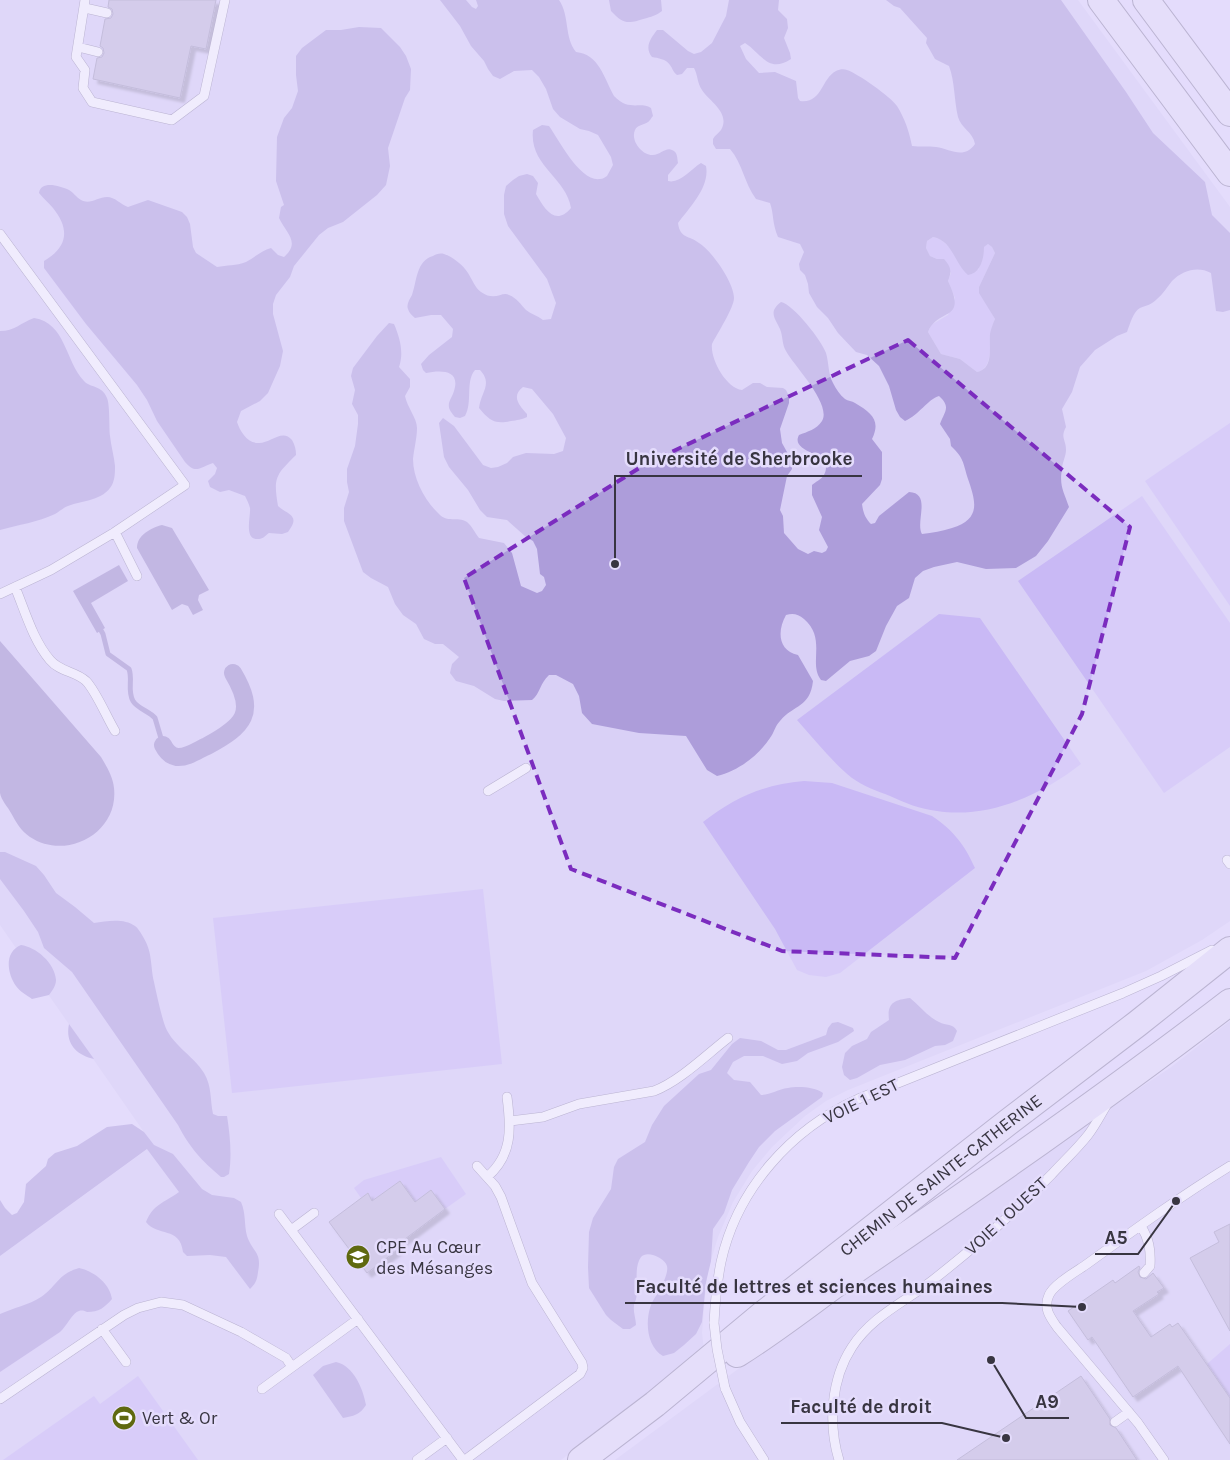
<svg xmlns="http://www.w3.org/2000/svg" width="1230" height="1460" font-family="Karla,sans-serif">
	<defs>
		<filter id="shadow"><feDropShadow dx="4.5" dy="4.5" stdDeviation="1" flood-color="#0004"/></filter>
	</defs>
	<rect width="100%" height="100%" fill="#e4dcfc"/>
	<!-- built -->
	<path fill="#d9d0f6" d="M 0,0 L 1078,0 L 1230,207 L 1230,921 L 1202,940 L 1146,971 L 848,1090 L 826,1101 L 805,1116 L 772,1147 L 752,1171 L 733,1202 L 718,1237 L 708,1270 L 705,1296 L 702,1333 L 704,1350 L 669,1379 L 561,1460 L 0,1460 L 0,1256 L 153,1145 L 0,925 Z
		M 1230,1021 L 1230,1460 L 615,1460 L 753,1358 L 1072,1133 L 1170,1068 Z"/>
	<!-- green -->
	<path fill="#c9b9f5" d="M 933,237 C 943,239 945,244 952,250 C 960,258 970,263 978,270 L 982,261 L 984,247 L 988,244 L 992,247 L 995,253 L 979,287 L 980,293 L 995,319 C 986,335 997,368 977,372 L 960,359 L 941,354 L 928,332 L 931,325 L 948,315 L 955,298 L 948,281 L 951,273 L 937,259 L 930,256 L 926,248 L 927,241 Z
		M 1230,423 L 1230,606 L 1145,481 Z
		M 1142,496 L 1230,623 L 1230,747 L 1164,793 L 1018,581 Z
		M 939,614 L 980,618 L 1081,764 C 1041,795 989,819 937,811 C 920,809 905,803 890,796 C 877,791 863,786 852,778 C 831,761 815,740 797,720 Z
		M 804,781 L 832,783 L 932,816 C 954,831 964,844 975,868 L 840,973 L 826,977 L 809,975 L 797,970 L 775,929 L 703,822 C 734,798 764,784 804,781 Z
		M 483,889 L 502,1064 L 232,1093 L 213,918 Z
		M 441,1157 L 466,1194 L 445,1209 L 415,1202 L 400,1181 L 372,1201 L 368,1193 L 361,1198 L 354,1188 L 364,1180 Z
		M 1230,1344 L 1230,1398 L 1207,1364 Z
		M 138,1376 L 198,1460 L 3,1460 L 94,1396 L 100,1404 Z"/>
	<!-- forest -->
	<path fill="#ad9dda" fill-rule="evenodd" d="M 440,0 L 466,0 L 472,7 L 476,9 L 478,6 L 476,0 L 559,0 C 570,16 564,37 576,52 C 599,54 604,78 614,96 C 629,112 640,101 651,108 L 653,116 C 652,117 649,122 648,122 C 644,125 637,125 635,130 C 630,141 643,156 653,155 C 660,155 666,147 672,150 C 678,152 677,158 678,163 L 668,175 L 668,181 C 680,184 691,169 701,163 L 706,166 C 710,187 690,207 678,223 C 680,239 689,235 699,243 C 712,251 734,283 734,298 C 734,308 717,334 712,344 C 710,359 726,388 742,390 L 753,383 L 760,383 L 767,387 L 783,388 L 786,390 L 789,396 L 789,403 L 780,429 L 782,443 L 792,461 L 792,469 L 787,476 L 780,510 L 783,516 L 784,533 L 798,549 L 808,554 L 814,551 L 822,553 L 826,551 L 828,547 L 819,530 L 822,517 L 812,495 L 812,485 C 815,482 821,480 824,475 C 836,452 789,454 799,435 C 807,432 817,429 822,421 C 832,404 794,366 786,351 C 782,345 783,336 780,329 C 775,318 768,312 781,302 C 793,304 822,341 826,353 C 829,363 828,374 833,383 C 836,389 840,395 845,399 C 848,401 852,401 855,403 C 872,413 881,421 872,439 L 882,452 L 882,479 L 880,485 L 862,504 C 863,512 865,518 871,524 L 875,523 L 879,516 L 909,492 C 932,493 915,522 922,534 C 932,533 943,531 952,528 C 981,519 976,502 968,479 C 963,463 964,458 951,446 L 950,439 L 940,424 C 945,411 951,407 939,396 C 928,399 919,415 905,421 L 900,417 L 896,410 L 889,386 L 879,366 L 867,355 L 856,352 L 838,333 L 828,318 L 817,307 L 809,293 L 808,284 L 805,275 L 800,270 L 799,264 L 804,252 L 800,244 L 778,237 C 772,223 774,214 770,203 L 756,199 C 744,183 743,164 730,149 L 716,149 L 713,144 L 713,139 C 715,135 719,133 721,130 C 731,113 709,101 702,90 C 697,83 698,75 694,68 L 687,68 L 682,74 L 677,75 C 673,72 673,69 670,65 C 666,59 658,58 652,57 C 644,47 651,38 657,30 L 663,30 L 688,51 L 694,54 L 701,52 L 712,43 L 726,16 L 729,0 L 779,0 L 778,10 L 787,19 L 788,28 L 784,38 L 790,53 L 791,59 C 768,74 761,53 745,43 L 740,46 L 746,59 L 759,73 L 775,72 L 796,81 L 798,98 L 800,101 C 822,104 821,79 836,71 C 840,69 844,69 847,70 C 857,73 891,97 897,106 C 905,119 909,131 912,146 C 920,147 928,146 936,147 C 950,149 964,160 975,144 C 973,132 961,128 958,117 C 954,100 955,82 949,66 L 935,59 L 926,43 L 927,38 L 900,8 L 894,6 L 886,0 L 1061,0 L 1126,92 L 1153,133 L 1205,182 L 1212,215 L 1230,233 L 1230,310 L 1223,312 L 1216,311 L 1211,273 C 1198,266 1183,270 1172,281 C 1167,287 1163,294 1157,299 C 1151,305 1147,305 1140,308 C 1133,312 1130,324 1127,332 L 1117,336 L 1095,350 L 1080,367 L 1072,392 L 1062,409 L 1066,427 C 1060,438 1066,439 1066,450 C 1066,456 1062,463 1062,469 C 1059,486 1064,492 1069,507 L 1048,541 L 1036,556 L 1016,568 L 986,569 L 957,562 L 934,567 L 923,571 L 915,578 L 909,598 L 897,606 L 886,626 L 876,651 L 869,656 L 850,661 L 826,681 L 821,680 C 808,663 827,639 804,619 C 798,614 793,613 786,615 C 777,631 778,651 798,655 L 813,681 C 810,708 794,704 780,721 C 775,726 774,733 770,738 C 758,756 738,771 717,776 L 707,770 L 686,736 L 639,733 L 592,724 L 582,713 L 579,696 L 573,684 L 556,675 L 549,675 C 540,683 540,694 532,700 L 504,701 L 495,699 L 474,686 L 456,681 L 450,673 L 452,664 L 459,657 L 443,644 L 435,644 L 424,639 L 416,624 L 403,615 L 395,604 L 388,587 L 371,578 L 363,572 L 344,521 L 344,508 L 349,492 L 347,482 L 347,469 L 355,446 L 358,424 L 358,415 L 352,404 L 355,390 L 351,376 L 353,368 L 377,336 L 389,323 L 394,324 C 400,338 404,353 399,367 L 410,379 L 410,387 L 405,396 C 407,407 417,418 417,428 C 417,438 414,449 413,459 C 413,479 425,501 439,514 C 447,523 457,516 467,522 C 472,526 475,533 479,538 L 504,543 L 512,553 L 521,586 L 537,593 L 542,591 L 546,585 L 544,577 L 540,574 L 537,549 L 533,541 L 526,537 L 507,520 L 487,517 L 480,510 L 468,490 L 449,467 L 444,457 L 439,423 L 443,418 L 454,426 L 483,465 L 491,468 L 498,467 L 507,463 L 513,457 L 526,453 L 554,454 L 563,451 L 566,438 L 553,414 L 532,389 L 523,387 C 511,396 519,405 527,414 L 527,417 C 521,420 517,420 511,421 C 495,425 489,420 479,408 C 481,392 493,384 480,370 L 475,370 C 465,382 473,402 465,416 L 460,418 L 455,417 C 451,412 448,409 449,403 C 450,399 453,395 454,391 C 461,369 440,370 426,373 L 423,370 L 421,364 L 429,355 L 452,337 L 453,329 L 441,315 L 431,315 L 415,318 C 412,315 409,313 408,309 C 406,304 410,299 412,295 C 417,281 416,261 433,256 C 436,254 440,253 444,254 C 453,257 463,265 468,273 C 472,279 475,288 481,292 C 495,302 502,291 509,295 C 517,298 521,305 526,310 C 531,314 538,316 543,320 L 551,319 L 556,303 L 547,279 L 508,226 L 504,214 L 504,195 L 506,186 L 513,180 L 519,176 L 527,174 L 533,176 L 538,183 L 536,194 C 544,208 555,227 571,208 C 566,177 529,166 533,130 L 542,125 L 549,126 C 559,140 580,182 600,179 C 603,179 605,177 607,176 L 613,165 L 611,157 L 598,135 L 589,131 L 580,129 L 560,117 L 553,109 L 546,89 L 539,77 L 532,70 L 514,71 L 500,79 L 493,76 L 488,69 L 484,61 L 471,46 L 460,26 ZM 933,237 C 953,241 954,263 968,275 C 981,273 984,258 984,247 L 988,244 L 992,247 L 995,253 L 979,287 L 979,293 L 995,319 C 993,323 991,329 990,334 C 989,347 994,369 977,372 L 960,359 L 941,354 L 928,332 C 938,307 968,323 948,281 C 952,271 951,267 944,259 L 937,259 L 930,256 L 926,248 L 927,241 Z
		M 609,0 L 661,0 L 662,11 C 657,15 653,16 647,18 C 629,23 625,26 611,11 Z
		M 359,27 L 381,28 L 400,47 L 406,56 L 411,69 L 410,90 L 405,98 L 388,148 L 390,166 L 386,185 L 377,195 L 343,222 L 328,228 L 319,235 L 294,266 L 290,277 L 276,295 L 273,304 L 273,314 L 283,351 L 280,366 L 268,393 L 260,401 L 241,411 L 237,422 C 240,431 247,443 258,443 C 270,444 282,428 292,440 C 295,445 296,450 296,455 C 276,475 273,477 278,506 C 288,515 301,515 288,532 L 282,534 L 269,533 C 266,535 263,539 259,539 C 243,541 251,516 250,508 C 249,504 247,500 245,496 L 229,490 L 220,492 L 210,487 L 208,481 L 215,474 L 217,468 L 213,463 C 200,467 196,475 185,462 L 157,421 L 147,400 L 137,385 L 86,324 L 44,268 L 44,261 C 68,247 70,229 53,208 C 49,203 44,199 39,193 C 41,180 60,186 69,190 C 73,192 76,197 81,200 C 90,205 98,197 107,197 C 115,197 120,204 128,207 L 148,200 L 182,212 L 187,217 L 190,224 L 193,247 L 196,253 L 217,267 C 227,265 236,266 246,262 C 255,257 261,251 271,248 L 278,255 L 284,257 C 301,242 286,233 279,218 L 281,207 L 284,205 L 276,181 L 277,137 L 284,118 L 292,108 L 298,91 L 296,75 L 296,56 L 302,48 L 326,30 L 341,30 Z
		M 34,318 C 66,323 65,361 84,381 C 90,388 102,385 107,398 C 110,405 109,427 110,436 C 111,446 114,456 115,466 C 115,472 115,479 112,485 C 103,501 83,500 68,506 C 63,508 60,511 55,514 C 38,522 18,525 0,530 L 0,331 C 15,331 20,323 34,318 Z
		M 0,852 L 5,852 L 36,866 L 44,875 L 56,893 L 75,907 L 94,923 C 107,921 124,918 135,926 C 138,928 140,932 142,935 C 153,952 150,964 154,982 C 157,996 160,1010 164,1023 C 170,1044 193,1055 204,1073 C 212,1086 210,1100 213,1114 L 218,1116 L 227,1116 C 230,1135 232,1155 229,1174 L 224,1177 L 221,1177 C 201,1160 190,1148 178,1125 L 72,972 L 44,948 L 38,932 L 24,911 L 0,879 Z
		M 21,945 C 36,947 55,963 56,980 C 56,986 52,991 49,995 L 32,999 C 27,995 20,992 16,986 C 7,973 4,952 21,945 Z
		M 910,998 C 920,1006 928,1017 939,1022 C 946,1026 953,1023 957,1031 L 953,1041 L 945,1045 L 935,1046 L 905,1060 L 880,1065 L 857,1078 L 850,1080 L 844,1075 L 842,1067 L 845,1053 L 852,1046 L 867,1039 L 871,1032 L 889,1020 C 887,1003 894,1000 910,998 Z
		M 838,1022 L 853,1028 L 854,1031 L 838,1042 L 808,1053 L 797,1061 L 782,1064 L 763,1056 L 744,1056 L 733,1062 L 727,1073 L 734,1080 L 750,1082 L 761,1095 C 771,1095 778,1089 788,1088 C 798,1086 815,1087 823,1093 L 822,1097 L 775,1131 L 759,1147 L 749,1162 L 732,1190 L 724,1213 L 713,1229 L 711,1261 L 706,1282 L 702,1322 L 696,1334 L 684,1345 L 674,1353 L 663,1356 C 648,1347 645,1325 650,1308 C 653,1298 661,1290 664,1281 C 666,1276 668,1270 667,1266 C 665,1258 647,1250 641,1257 C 633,1268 639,1287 636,1299 C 635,1303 634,1302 634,1306 C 633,1312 636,1319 636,1325 L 630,1329 L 623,1329 L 611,1320 L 606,1315 L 589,1288 L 588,1267 L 589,1232 L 593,1218 L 611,1189 L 614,1167 L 618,1159 L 645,1142 L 652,1125 L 664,1106 L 699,1074 L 711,1070 L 732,1044 L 740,1038 L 761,1041 L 778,1050 L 786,1050 L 826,1035 L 828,1028 L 832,1023 Z
		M 69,1024 L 94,1059 C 76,1055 65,1043 69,1024 Z
		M 132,1124 L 144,1132 L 154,1145 L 173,1154 L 202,1189 L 212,1195 L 234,1198 L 241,1202 C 246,1213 244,1225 247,1236 C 253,1253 262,1252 258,1272 C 257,1280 256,1283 250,1289 L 226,1257 L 210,1255 L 187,1256 L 183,1252 C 180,1226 157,1237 146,1222 C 153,1204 164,1203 179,1192 L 147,1149 L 0,1256 L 0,1200 L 5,1208 L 12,1215 L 17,1213 L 24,1202 L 26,1184 L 46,1166 L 48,1159 L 55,1153 L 77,1146 L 107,1127 Z
		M 79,1268 C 94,1271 110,1284 112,1299 C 104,1308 99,1312 87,1312 C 85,1311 82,1310 79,1311 C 73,1312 66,1327 60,1332 L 0,1372 L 0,1314 C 13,1308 29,1305 41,1297 C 57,1286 58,1274 79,1268 Z
		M 336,1362 C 354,1366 363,1389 366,1405 C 360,1415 353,1416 343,1418 L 313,1375 L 323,1366 Z"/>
	<!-- water -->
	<path fill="#9a8ac6" d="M 162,525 L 172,528 L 209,590 L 199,595 L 198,600 L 203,610 L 193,615 L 188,606 L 182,604 L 172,610 L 137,548 C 137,535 151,528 162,525 Z
		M 119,565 L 128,581 L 91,603 L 105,628 L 97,633 L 73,591 Z
		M 0,641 L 101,757 C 107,767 113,777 114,788 C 119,833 66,861 30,837 C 21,831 16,822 11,813 C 8,807 1,800 0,793 C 0,779 0,762 0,748 C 0,712 0,676 0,641 Z"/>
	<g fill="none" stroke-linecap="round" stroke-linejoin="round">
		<!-- stream -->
		<path stroke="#9a8ac6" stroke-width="5" d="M 98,625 L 103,634 L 108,654 L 129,669 C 133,679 127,691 133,701 C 138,709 149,711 155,718 L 163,745"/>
		<!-- canal -->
		<path stroke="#9a8ac6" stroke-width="18" d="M 163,745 C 166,751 171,756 177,757 C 187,758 198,750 207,746 C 244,726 257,713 233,673"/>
	</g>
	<!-- building -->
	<path fill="#c0b8d7" stroke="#9e97b5" filter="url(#shadow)" d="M 109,0 L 216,0 L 206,49 L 191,46 L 180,98 L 93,79 L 97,58 L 102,57 L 104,53 L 103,48 L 100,46 L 105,19 L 111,18 L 113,14 L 112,9 L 108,7 Z
		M 400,1181 L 415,1202 L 431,1190 L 445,1209 L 397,1245 L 400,1248 L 367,1273 L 329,1222 L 368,1193 L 372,1201 Z
		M 1230,1224 L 1230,1331 L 1190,1258 L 1219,1242 L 1214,1232 Z
		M 1139,1266 L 1140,1268 L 1138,1272 L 1140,1277 L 1146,1279 L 1153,1273 L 1164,1288 L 1157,1292 L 1159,1294 L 1133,1311 L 1151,1337 L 1170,1324 L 1172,1327 L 1178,1323 L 1230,1398 L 1230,1444 L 1178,1366 L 1133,1397 L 1092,1337 L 1088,1340 L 1068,1311 L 1113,1280 L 1115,1283 Z
		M 1081,1376 L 1110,1419 L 1110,1425 L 1116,1428 L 1137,1460 L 957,1460 Z"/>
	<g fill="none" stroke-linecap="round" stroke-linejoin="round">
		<defs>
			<path id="service" d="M 85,0 L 76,57 L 85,70 L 83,88 L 92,102 L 172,120 L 204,96 L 225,0
				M 85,8 L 107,13
				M 78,47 L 98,52
				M 0,234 L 185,485 L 115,532 L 137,576
				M 15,587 C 25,611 33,640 50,660 C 60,672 75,671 86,681 C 96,691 107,718 115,731
				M 0,594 L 51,570 L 115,532
				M 488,791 L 526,768
				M 1227,860 L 1230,864
				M 510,1121 L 543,1117 L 579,1104 L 654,1091 C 680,1081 706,1055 728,1038
				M 487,1177 C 513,1155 511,1127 507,1097
				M 279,1214 L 463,1460
				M 1141,1226 C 1149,1239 1151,1250 1150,1266 L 1144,1273
				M 291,1230 L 314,1213
				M 714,1323 C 715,1303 717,1282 721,1262 C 737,1189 791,1129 858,1099 L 1123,993 L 1161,976 L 1212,950
				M 102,1329 L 126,1362
				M 725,1388 L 740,1422 L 764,1460
				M 262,1389 L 358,1319
				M 0,1399 L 124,1315 L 138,1308 L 161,1302 L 183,1305 L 241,1332 L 286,1358 L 292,1367
				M 1115,1422 L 1129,1412
				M 417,1460 L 447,1438
				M 465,1460 L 580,1374 L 583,1368 L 582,1363 L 532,1283 L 501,1197 L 495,1186 L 477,1166
				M 839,1460 C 828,1424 831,1379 852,1347 C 872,1316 905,1302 933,1280 C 975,1247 1015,1212 1052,1174 C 1064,1161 1077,1149 1088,1135 C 1095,1126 1100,1116 1106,1106
				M 1164,1460 L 1138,1423 L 1057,1327 C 1050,1317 1043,1308 1049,1295 C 1054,1284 1077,1271 1087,1264 C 1134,1230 1181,1196 1230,1166"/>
			<g id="secondary">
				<path d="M 1101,0 L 1230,173"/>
				<path d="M 1146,0 L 1230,113"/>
				<path d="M 737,1354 C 782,1326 823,1292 867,1262 C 990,1178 1112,1093 1230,1002"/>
				<path id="s1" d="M 581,1460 L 655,1404 L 762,1315 L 1007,1123 L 1137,1024 L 1230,950"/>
			</g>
		</defs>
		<!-- service casing -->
		<use href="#service" stroke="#8a83a0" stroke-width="10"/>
		<!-- secondary casing -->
		<use href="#secondary" stroke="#8a83a0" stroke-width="28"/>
		<!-- service -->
		<use href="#service" stroke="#fff" stroke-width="9"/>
		<!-- secondary -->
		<use href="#secondary" stroke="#e7e1f8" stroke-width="26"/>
		<defs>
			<path id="service-bridge" d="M 714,1323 L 717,1349 L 725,1388"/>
		</defs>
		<!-- service-bridge casing -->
		<use href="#service-bridge" stroke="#8a83a0" stroke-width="10" stroke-linecap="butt"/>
		<!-- service-bridge -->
		<use href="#service-bridge" stroke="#fff" stroke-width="9"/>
	</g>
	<!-- marked area -->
	<path d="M0 0H1230V1460H0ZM 908,340 L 1130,527 L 1082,714 L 955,958 L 782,951 L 571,869 L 464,578 L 644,465 Z" fill="#e4dcfc" fill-opacity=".55" fill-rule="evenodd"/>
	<path fill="none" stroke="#7b2cbf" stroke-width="4" stroke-dasharray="10 6" stroke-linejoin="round" d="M 908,340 L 1130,527 L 1082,714 L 955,958 L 782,951 L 571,869 L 464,578 L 644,465 Z"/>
	<!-- icons -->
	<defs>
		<symbol id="school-disc" viewBox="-11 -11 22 22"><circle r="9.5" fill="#5f690f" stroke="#e4dcfc"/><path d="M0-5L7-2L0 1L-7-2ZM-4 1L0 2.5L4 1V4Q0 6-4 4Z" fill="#fff"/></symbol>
		<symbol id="stadium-disc" viewBox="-11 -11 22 22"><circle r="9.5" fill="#5f690f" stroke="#e4dcfc"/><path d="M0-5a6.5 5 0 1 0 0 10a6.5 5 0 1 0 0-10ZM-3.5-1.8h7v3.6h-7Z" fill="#fff"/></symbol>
	</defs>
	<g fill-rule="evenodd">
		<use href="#school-disc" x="344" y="1243" width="28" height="28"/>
		<use href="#stadium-disc" x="110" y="1404" width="28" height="28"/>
	</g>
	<g text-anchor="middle" stroke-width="5" stroke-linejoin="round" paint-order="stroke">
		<!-- street labels -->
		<g font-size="18" fill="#383541" stroke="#e4dcfc">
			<text transform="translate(861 1101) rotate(-26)" y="6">VOIE 1 EST</text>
			<text dy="6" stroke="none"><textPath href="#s1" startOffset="459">CHEMIN DE SAINTE-CATHERINE</textPath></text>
			<text transform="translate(1006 1216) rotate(-43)" y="6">VOIE 1 OUEST</text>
		</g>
		<!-- poi labels -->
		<g font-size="18" fill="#383541" stroke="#e4dcfc" text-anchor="start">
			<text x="376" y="1253">CPE Au Cœur<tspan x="376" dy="21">des Mésanges</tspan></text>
			<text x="142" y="1424">Vert &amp; Or</text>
		</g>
	</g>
	<!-- callouts -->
	<path fill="none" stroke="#383541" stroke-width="2" d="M615 564L615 476H862M1176 1201L1138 1254H1095M1082 1307L1002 1303H625M991 1360L1026 1418H1069M1006 1438L942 1423H781"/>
	<g fill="#383541" stroke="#e4dcfc" stroke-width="2">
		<circle cx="615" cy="564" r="5"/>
		<circle cx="1176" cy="1201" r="5"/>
		<circle cx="1082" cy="1307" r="5"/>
		<circle cx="991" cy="1360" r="5"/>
		<circle cx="1006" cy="1438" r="5"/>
	</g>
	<g font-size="19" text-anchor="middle" font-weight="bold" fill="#383541" stroke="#e4dcfc" stroke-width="5" stroke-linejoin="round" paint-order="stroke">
		<text x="739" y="465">Université de Sherbrooke</text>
		<text x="1116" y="1244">A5</text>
		<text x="814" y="1293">Faculté de lettres et sciences humaines</text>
		<text x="1047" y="1408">A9</text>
		<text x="861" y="1413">Faculté de droit</text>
	</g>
</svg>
